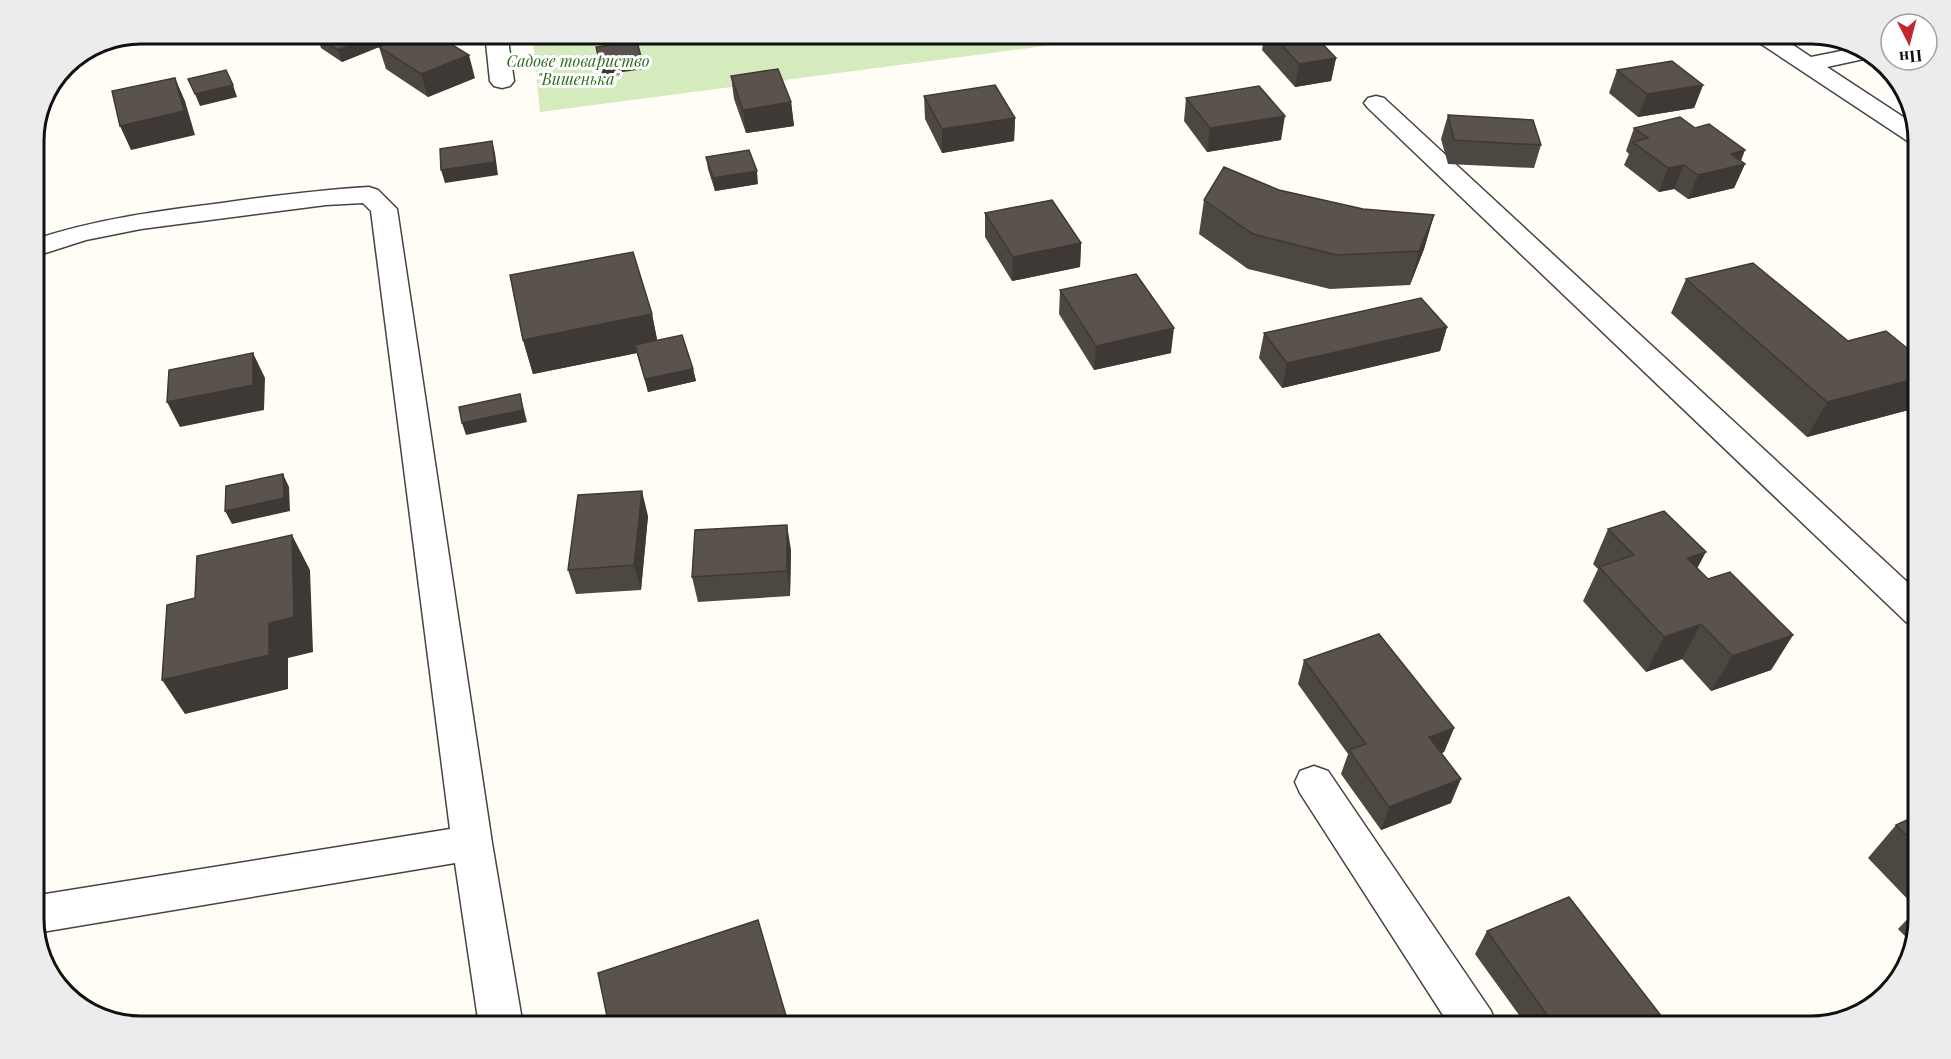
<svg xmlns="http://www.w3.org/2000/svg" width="1951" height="1059" font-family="'Playfair Display',serif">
	<rect width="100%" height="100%" fill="#fffdf5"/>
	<!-- green -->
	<path fill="#d5ebbd" d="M 532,33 L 1143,33 L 540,112 Z"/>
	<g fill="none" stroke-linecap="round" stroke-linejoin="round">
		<defs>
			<path id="minor" d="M 485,33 L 507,33 L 514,81 L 510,86 L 502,88 L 494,86 L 490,81 Z
				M 1749,33 L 1775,33 L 1811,57 L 1861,47 L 1873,57 L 1827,67 L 1914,124 L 1918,144 L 1909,142 L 1752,38 Z
				M 1376,96 L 1384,98 L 1918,592 L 1918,626 L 1906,622 L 1368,108 L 1364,103 L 1368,98 Z
				M 369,187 L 378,190 L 397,209 L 492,843 L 523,1026 L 479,1026 L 455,863 L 36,933 L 33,926 L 33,896 L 450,829 L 371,211 L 363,203 L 326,205 L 141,229 L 86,240 L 33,257 L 33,240 C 95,219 158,211 222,203 C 271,196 320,190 369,187 Z
				M 1314,766 L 1328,771 L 1491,1011 L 1497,1026 L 1450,1026 L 1300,793 L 1295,782 L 1300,771 Z"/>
		</defs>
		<!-- minor casing -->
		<use href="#minor" stroke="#444" stroke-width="3"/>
		<!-- minor -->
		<use href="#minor" fill="#fff" fill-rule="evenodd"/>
	</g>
	<!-- wall -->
	<path fill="#4d4742" d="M 1265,33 L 1312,33 L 1336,58 L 1331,81 L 1295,87 L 1262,50 Z
		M 1493,33 L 1559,33 L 1558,36 L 1506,44 Z
		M 317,36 L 394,41 L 475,78 L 428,97 L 386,69 L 379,47 L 342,62 L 321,48 Z
		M 1617,70 L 1703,85 L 1694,108 L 1638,117 L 1609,93 Z
		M 731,76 L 791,102 L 794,126 L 746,133 L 734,99 Z
		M 924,96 L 1015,118 L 1014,141 L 942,153 L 925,119 Z
		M 1186,98 L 1281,140 L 1207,152 L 1184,121 Z
		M 1448,115 L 1541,145 L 1534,168 L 1448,164 L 1441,139 Z
		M 1634,128 L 1695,128 L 1745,150 L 1741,161 L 1745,164 L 1734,188 L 1688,199 L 1674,189 L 1659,192 L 1624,165 L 1629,154 L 1626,151 Z
		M 706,157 L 758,184 L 715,191 L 708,169 Z
		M 1279,190 L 1363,209 L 1434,215 L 1424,249 L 1410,285 L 1330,289 L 1248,269 L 1199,234 L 1204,200 Z
		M 985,213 L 1081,243 L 1080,267 L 1012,281 L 985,237 Z
		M 1686,279 L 1848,341 L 1916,408 L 1807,437 L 1671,313 Z
		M 1060,290 L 1171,353 L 1094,370 L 1059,314 Z
		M 652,314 L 657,340 L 693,369 L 696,381 L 648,392 L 637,353 L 533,374 L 523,340 Z
		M 1447,327 L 1440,351 L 1282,388 L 1259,358 L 1264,333 Z
		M 648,516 L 641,590 L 576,594 L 568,570 Z
		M 1608,529 L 1697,568 L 1708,579 L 1793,635 L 1771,670 L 1711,691 L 1682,659 L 1646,672 L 1583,601 L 1598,569 L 1593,564 Z
		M 791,550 L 790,596 L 698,602 L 692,577 Z
		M 1304,660 L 1454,728 L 1444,752 L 1442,753 L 1451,803 L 1381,830 L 1341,774 L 1348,754 L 1298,684 Z
		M 1918,815 L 1918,918 L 1912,943 L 1898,929 L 1917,909 L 1868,858 L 1896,825 Z
		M 1487,931 L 1669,1026 L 1527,1026 L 1475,954 Z"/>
	<!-- shaded-wall -->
	<path fill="#3f3936" d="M 382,33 L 392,33 L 394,41 L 342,62 L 338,50 Z
		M 1509,33 L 1559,33 L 1558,36 L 1506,44 Z
		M 469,55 L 475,78 L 428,97 L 421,74 Z
		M 641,57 L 644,69 L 602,75 L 600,63 Z
		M 1336,58 L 1331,81 L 1295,87 L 1299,64 Z
		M 175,78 L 185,101 L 195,135 L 131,150 L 120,126 Z
		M 233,85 L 237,97 L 200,106 L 195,94 Z
		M 1703,85 L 1694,108 L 1638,117 L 1647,94 Z
		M 791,102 L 794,126 L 746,133 L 743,110 Z
		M 1285,116 L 1281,140 L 1207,152 L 1210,128 Z
		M 1015,118 L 1014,141 L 942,153 L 942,129 Z
		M 492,141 L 495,153 L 498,175 L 445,183 L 441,170 Z
		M 1745,150 L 1738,165 L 1745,164 L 1734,188 L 1688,199 L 1698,175 L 1731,154 Z
		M 1684,165 L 1674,189 L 1659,192 L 1668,168 Z
		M 757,171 L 758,184 L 715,191 L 713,178 Z
		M 1434,215 L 1424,249 L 1410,285 L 1419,251 Z
		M 1081,243 L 1080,267 L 1012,281 L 1013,257 Z
		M 652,314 L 659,349 L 635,345 L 637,353 L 533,374 L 523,340 Z
		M 1447,327 L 1440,351 L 1282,388 L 1287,363 Z
		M 1174,328 L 1171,353 L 1094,370 L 1096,346 Z
		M 253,353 L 265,378 L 264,410 L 180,427 L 167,402 Z
		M 693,369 L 696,381 L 648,392 L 645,379 Z
		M 1918,378 L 1918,405 L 1916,408 L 1807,437 L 1827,402 Z
		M 520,394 L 527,422 L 466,435 L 462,423 Z
		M 283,474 L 289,487 L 290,511 L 232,524 L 225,511 Z
		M 642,491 L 648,516 L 641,590 L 634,565 Z
		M 787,525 L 791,550 L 790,596 L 787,571 Z
		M 292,535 L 310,570 L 313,652 L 288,658 L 288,689 L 185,714 L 162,680 Z
		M 1706,552 L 1687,587 L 1687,558 Z
		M 1701,624 L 1682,659 L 1646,672 L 1664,637 Z
		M 1793,635 L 1771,670 L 1711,691 L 1732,656 Z
		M 1454,728 L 1444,752 L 1420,761 L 1429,737 Z
		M 1461,779 L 1451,803 L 1381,830 L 1389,807 Z"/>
	<!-- building -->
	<path fill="#5a524d" stroke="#3f3936" stroke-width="1.5" d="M 325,33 L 382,33 L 338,50 L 317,36 Z
		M 414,33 L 433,33 L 469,55 L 421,74 L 379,47 Z
		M 1271,33 L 1312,33 L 1336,58 L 1299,64 Z
		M 637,41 L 641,57 L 600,63 L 596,47 Z
		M 1672,61 L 1703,85 L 1647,94 L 1617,70 Z
		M 778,69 L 791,102 L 743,110 L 731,76 Z
		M 226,70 L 233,85 L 195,94 L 188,79 Z
		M 175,78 L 184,111 L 120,126 L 112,91 Z
		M 995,85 L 1015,118 L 942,129 L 924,96 Z
		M 1259,86 L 1285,116 L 1210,128 L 1186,98 Z
		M 1448,115 L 1533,120 L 1541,145 L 1454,140 Z
		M 1680,117 L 1695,128 L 1709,124 L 1745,150 L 1731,154 L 1745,164 L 1698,175 L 1684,165 L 1668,168 L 1633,142 L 1648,138 L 1634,128 Z
		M 492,141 L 495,162 L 441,170 L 440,149 Z
		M 749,150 L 757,171 L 713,178 L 706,157 Z
		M 1224,167 L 1279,190 L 1363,209 L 1434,215 L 1419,251 L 1337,255 L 1253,234 L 1204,200 Z
		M 1052,200 L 1081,243 L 1013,257 L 985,213 Z
		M 633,252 L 652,314 L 523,340 L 510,275 Z
		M 1753,263 L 1848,341 L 1886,331 L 1918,357 L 1918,378 L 1827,402 L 1686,279 Z
		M 1136,274 L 1174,328 L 1096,346 L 1060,290 Z
		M 1421,298 L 1447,327 L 1287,363 L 1264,333 Z
		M 682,335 L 693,369 L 645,379 L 635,345 Z
		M 253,353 L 253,385 L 167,402 L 169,370 Z
		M 520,394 L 523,410 L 462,423 L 459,407 Z
		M 283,474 L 284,498 L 225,511 L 226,486 Z
		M 642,491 L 634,565 L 568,570 L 578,495 Z
		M 1664,511 L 1706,552 L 1687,558 L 1708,579 L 1730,572 L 1793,635 L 1732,656 L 1701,624 L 1664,637 L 1599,567 L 1634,555 L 1608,529 Z
		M 787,525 L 787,571 L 692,577 L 695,530 Z
		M 292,535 L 294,617 L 269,623 L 269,655 L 162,680 L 167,605 L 195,598 L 197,556 Z
		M 1379,634 L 1454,728 L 1429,737 L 1461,779 L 1389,807 L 1349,750 L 1366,744 L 1304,660 Z
		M 1918,815 L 1918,847 L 1896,825 Z
		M 1569,897 L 1669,1026 L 1555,1026 L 1487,931 Z
		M 758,920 L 789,1026 L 609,1026 L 598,973 Z"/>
	<g text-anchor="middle" stroke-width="6" stroke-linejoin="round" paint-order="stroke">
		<!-- far-park labels -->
		<g font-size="16" font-style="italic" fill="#2f6b1f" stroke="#fff">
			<text x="578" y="67">Садове товариство<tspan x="578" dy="18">"Вишенька"</tspan></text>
		</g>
	</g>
	<!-- crop -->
	<path d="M0 0H1951V1059H0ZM141 44H1811A97 97 0 0 1 1908 141V919A97 97 0 0 1 1811 1016H141A97 97 0 0 1 44 919V141A97 97 0 0 1 141 44Z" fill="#ececec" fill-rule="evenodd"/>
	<path fill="none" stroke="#111" stroke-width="3" d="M141 44H1811A97 97 0 0 1 1908 141V919A97 97 0 0 1 1811 1016H141A97 97 0 0 1 44 919V141A97 97 0 0 1 141 44Z"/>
	<!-- north arrow -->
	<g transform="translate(1909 42) rotate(174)"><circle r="28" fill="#ffffff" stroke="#a0a0a0" stroke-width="1.5"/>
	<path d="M0-4.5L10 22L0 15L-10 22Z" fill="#c4262e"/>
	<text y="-9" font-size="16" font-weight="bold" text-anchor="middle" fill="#111111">Пн</text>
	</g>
</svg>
